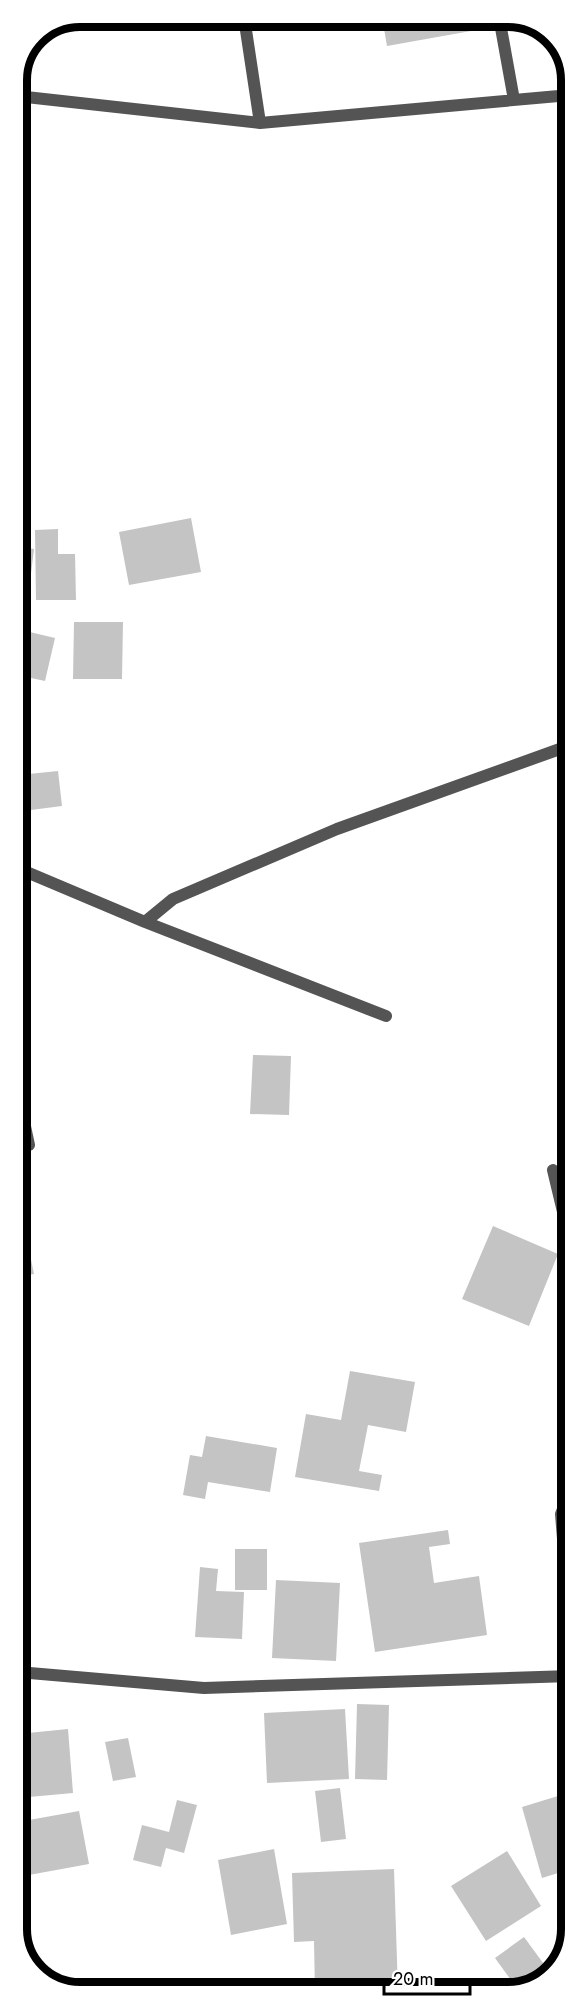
<svg xmlns="http://www.w3.org/2000/svg" width="588" height="2009" font-family="Jost,sans-serif">
	<rect width="100%" height="100%" fill="#fff"/>
	<!-- building -->
	<path fill="#c4c4c4" d="M 382,17 L 468,17 L 471,31 L 387,46 Z
		M 191,518 L 201,572 L 129,585 L 119,532 Z
		M 58,529 L 58,554 L 75,554 L 76,600 L 36,600 L 35,530 Z
		M 17,547 L 34,549 L 28,598 L 17,597 Z
		M 74,622 L 123,622 L 122,679 L 73,679 Z
		M 17,629 L 55,638 L 45,681 L 17,675 Z
		M 58,771 L 62,806 L 23,811 L 19,775 Z
		M 571,1048 L 571,1090 L 569,1090 L 565,1049 Z
		M 253,1055 L 291,1056 L 289,1115 L 250,1114 Z
		M 493,1226 L 558,1254 L 529,1326 L 462,1299 Z
		M 30,1255 L 34,1274 L 17,1277 L 17,1257 Z
		M 350,1371 L 415,1382 L 406,1432 L 368,1425 L 359,1471 L 382,1475 L 379,1491 L 295,1477 L 306,1414 L 341,1420 Z
		M 206,1436 L 277,1448 L 270,1492 L 208,1482 L 205,1499 L 183,1495 L 190,1455 L 202,1457 Z
		M 448,1530 L 450,1544 L 429,1547 L 434,1583 L 479,1576 L 487,1635 L 375,1652 L 359,1543 Z
		M 235,1549 L 267,1549 L 267,1590 L 235,1590 Z
		M 200,1567 L 218,1569 L 216,1591 L 244,1592 L 242,1639 L 195,1637 Z
		M 276,1580 L 340,1583 L 336,1661 L 272,1658 Z
		M 357,1704 L 389,1705 L 387,1780 L 355,1779 Z
		M 345,1709 L 349,1779 L 267,1783 L 264,1713 Z
		M 68,1729 L 73,1793 L 18,1798 L 18,1734 Z
		M 128,1738 L 136,1777 L 113,1781 L 105,1742 Z
		M 340,1788 L 346,1839 L 321,1842 L 315,1791 Z
		M 571,1792 L 571,1869 L 542,1878 L 522,1807 Z
		M 177,1800 L 197,1805 L 184,1853 L 166,1848 L 161,1867 L 133,1860 L 142,1825 L 169,1832 Z
		M 79,1811 L 89,1864 L 18,1877 L 18,1822 Z
		M 274,1849 L 287,1924 L 231,1935 L 218,1860 Z
		M 507,1851 L 541,1906 L 486,1941 L 451,1886 Z
		M 394,1869 L 398,1991 L 315,1992 L 314,1941 L 294,1942 L 292,1873 Z
		M 524,1937 L 549,1971 L 519,1991 L 495,1958 Z"/>
	<g fill="none" stroke-linecap="round" stroke-linejoin="round">
		<!-- street -->
		<path stroke="#545454" stroke-width="12" d="M 499,17 L 514,100
			M 17,78 L 19,95
			M 17,96 L 260,123 L 244,17
			M 260,123 L 570,95
			M 17,868 L 145,922 L 386,1016
			M 145,922 L 173,899 L 337,829 L 571,745
			M 17,1089 L 29,1145
			M 553,1170 L 571,1245
			M 571,1490 L 561,1514 L 571,1637
			M 18,1672 L 204,1688 L 571,1676"/>
	</g>
	<!-- crop -->
	<path d="M0 0H588V2009H0ZM80 27H508A53 53 0 0 1 561 80V1929A53 53 0 0 1 508 1982H80A53 53 0 0 1 27 1929V80A53 53 0 0 1 80 27Z" fill="#fff" fill-rule="evenodd"/>
	<path fill="none" stroke="#000" stroke-width="8" d="M80 27H508A53 53 0 0 1 561 80V1929A53 53 0 0 1 508 1982H80A53 53 0 0 1 27 1929V80A53 53 0 0 1 80 27Z"/>
	<!-- scale -->
	<path d="M384 1985v9h86v-9" fill="none" stroke="#000000" stroke-width="3"/>
	<text x="393" y="1985" font-size="18" fill="#000000" stroke="#ffffff" stroke-width="4.5" paint-order="stroke">20 m</text>
</svg>
